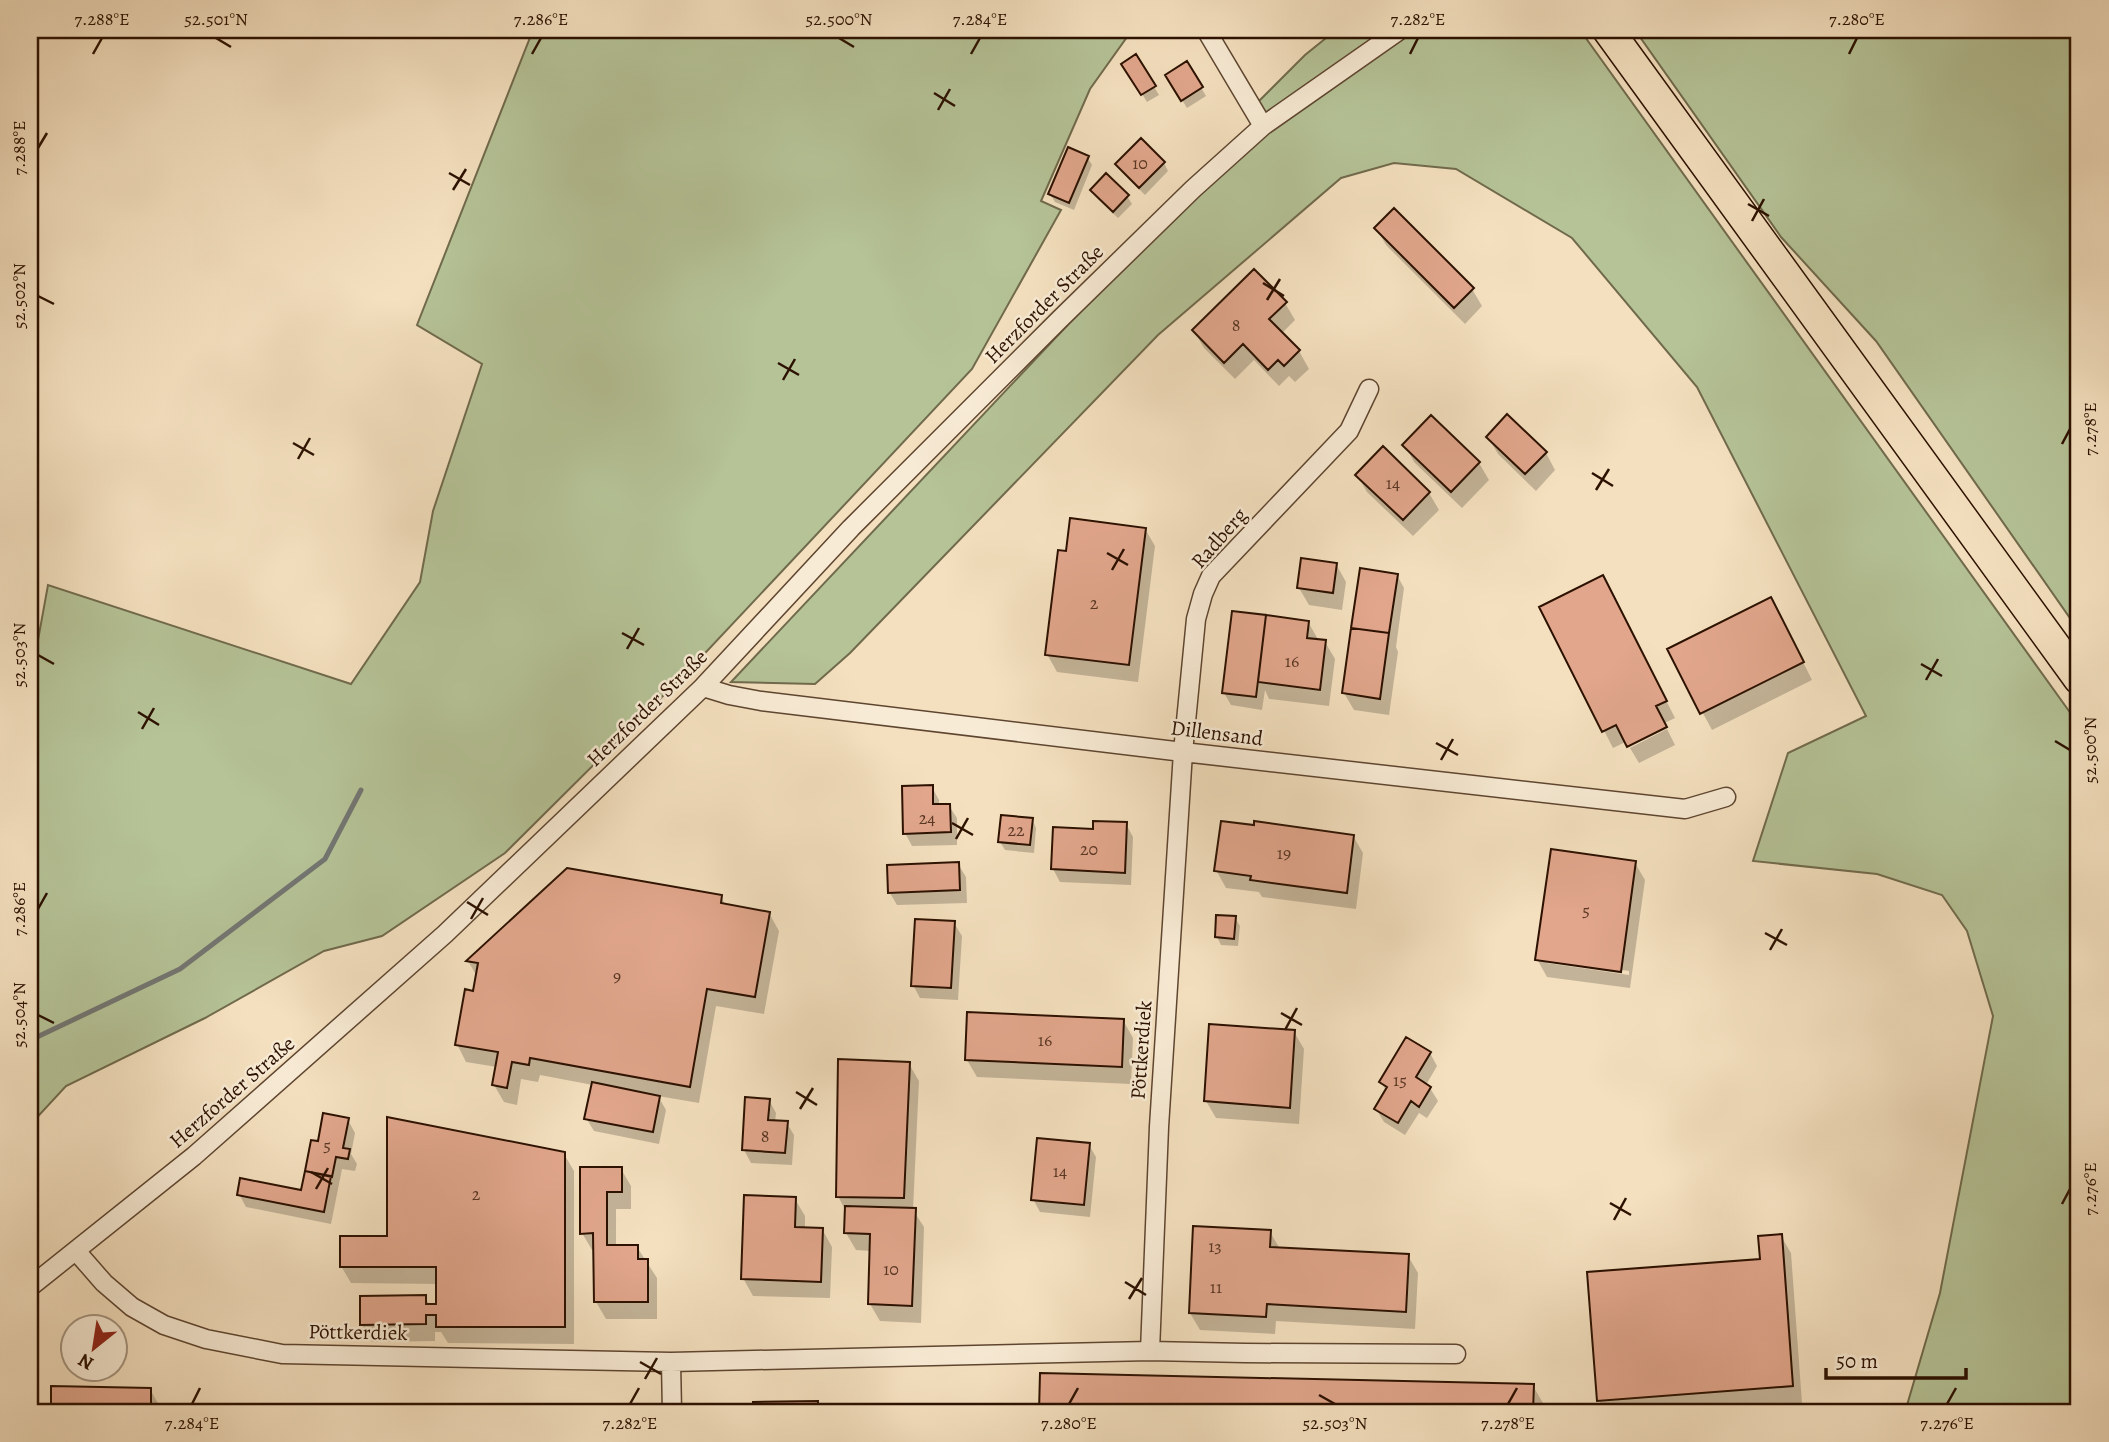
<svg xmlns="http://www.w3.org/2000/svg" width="2109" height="1442" font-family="Alegreya,serif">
	<rect width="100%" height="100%" fill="#f4e0bf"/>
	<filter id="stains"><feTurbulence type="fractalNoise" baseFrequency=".00286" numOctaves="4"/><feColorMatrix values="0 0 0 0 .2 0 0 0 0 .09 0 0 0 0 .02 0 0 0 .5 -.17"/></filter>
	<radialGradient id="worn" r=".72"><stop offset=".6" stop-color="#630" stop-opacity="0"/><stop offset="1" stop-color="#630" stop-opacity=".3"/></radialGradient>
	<!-- green -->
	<path fill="#b5c397" stroke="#706a4c" stroke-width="2" d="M 533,30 L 1132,30 L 1090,89 L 1041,201 L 1061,210 L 972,369 L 692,667 L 505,853 L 382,936 L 324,951 L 205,1018 L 66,1086 L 30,1125 L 30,684 L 48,585 L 351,684 L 420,582 L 433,511 L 482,364 L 417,325 Z
		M 1336,30 L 1580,30 L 2079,725 L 2079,1412 L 1905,1412 L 1940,1293 L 1993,1016 L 1967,931 L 1942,895 L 1877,874 L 1753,861 L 1788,753 L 1866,716 L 1697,387 L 1572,238 L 1456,169 L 1394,163 L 1341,178 L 1158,335 L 850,653 L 815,684 L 731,682 L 1194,191 L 1263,126 L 1253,107 L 1305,55 Z
		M 1635,30 L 2079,30 L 2079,631 L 1876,341 L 1781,237 Z"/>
	<!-- shadow -->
	<path fill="#0003" fill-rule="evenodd" d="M 1136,57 L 1159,95 L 1147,102 L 1124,64 Z
		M 1187,64 L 1206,96 L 1187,108 L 1167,75 Z
		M 1141,141 L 1164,163 L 1168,171 L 1145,195 L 1122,172 L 1118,164 Z
		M 1087,157 L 1092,165 L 1074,210 L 1055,202 L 1050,194 Z
		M 1093,190 L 1127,196 L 1132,204 L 1118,218 L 1097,198 Z
		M 1376,228 L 1472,289 L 1482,306 L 1465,324 L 1386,245 Z
		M 1285,303 L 1295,320 L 1281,334 L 1299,351 L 1309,369 L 1295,382 L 1289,376 L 1279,386 L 1254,360 L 1235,379 L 1204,348 L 1194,331 Z
		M 1488,437 L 1546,453 L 1555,470 L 1536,491 L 1498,454 Z
		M 1405,445 L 1479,463 L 1489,480 L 1462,508 L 1414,462 Z
		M 1357,475 L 1429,493 L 1439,510 L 1413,536 L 1367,492 Z
		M 1145,529 L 1155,546 L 1138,682 L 1057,672 L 1047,654 L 1068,553 Z
		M 1336,564 L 1346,582 L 1342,610 L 1309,605 L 1299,588 Z
		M 1397,575 L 1404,588 L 1396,647 L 1398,652 L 1389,715 L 1354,710 L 1344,693 Z
		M 1612,594 L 1675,718 L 1613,748 L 1541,608 Z
		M 1234,613 L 1308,622 L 1319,641 L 1325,642 L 1335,659 L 1329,706 L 1269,699 L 1265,690 L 1262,710 L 1231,705 L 1224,693 Z
		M 1780,616 L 1812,680 L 1712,730 L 1669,650 Z
		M 1667,729 L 1675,745 L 1639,763 L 1630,748 Z
		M 932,787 L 939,800 L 939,806 L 949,806 L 957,818 L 957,845 L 912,846 L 905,833 Z
		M 1032,819 L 1036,828 L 1034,853 L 1005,850 L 1000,842 Z
		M 1126,824 L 1133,837 L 1131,885 L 1060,882 L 1053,869 L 1095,830 Z
		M 1353,836 L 1363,853 L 1356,909 L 1262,897 L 1259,892 L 1226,888 L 1216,870 Z
		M 1635,863 L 1645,880 L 1630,988 L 1547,977 L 1537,959 ZM 1547,959 L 1629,971 L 1629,975 L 1547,963 Z
		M 958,864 L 966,877 L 967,903 L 897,905 L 890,893 Z
		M 721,897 L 726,906 L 769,913 L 779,931 L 764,1014 L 716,1006 L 699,1103 L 658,1096 L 666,1110 L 659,1144 L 594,1131 L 586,1118 L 593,1085 L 540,1075 L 538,1082 L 521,1079 L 517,1105 L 504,1102 L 494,1085 L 497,1067 L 466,1062 L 457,1044 L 475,993 L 478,978 L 468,961 Z
		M 1235,918 L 1240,926 L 1238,946 L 1221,945 L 1217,937 Z
		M 954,923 L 962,936 L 958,1000 L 920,998 L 913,985 Z
		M 1123,1020 L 1133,1038 L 1131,1084 L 977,1077 L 967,1060 Z
		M 1294,1032 L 1304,1049 L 1299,1124 L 1216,1118 L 1206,1101 Z
		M 1430,1053 L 1437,1066 L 1426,1085 L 1430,1088 L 1438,1101 L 1427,1118 L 1419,1113 L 1405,1135 L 1384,1122 L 1376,1109 L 1387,1092 L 1381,1082 Z
		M 909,1064 L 919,1081 L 913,1210 L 924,1227 L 921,1323 L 880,1321 L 870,1304 L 871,1251 L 856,1250 L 846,1233 L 846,1212 L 838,1196 Z
		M 769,1100 L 776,1113 L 775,1122 L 786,1122 L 794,1135 L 792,1165 L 751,1163 L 744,1150 Z
		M 348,1120 L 355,1133 L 351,1154 L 357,1164 L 355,1171 L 342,1169 L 331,1224 L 246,1207 L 239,1194 L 303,1192 Z
		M 1089,1145 L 1096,1157 L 1090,1217 L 1040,1212 L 1033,1199 Z
		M 564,1154 L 574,1171 L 574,1344 L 448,1343 L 441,1332 L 435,1332 L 435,1341 L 372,1342 L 362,1325 L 425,1297 L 430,1306 L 438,1306 L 438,1284 L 351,1283 L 341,1266 L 388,1238 Z
		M 582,1169 L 621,1169 L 631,1186 L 631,1209 L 616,1209 L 616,1247 L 637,1247 L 657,1278 L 657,1319 L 606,1319 L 596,1302 L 595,1250 L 592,1250 L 582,1233 Z
		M 795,1199 L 805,1216 L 805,1229 L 822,1229 L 832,1247 L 830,1298 L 753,1296 L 743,1278 Z
		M 1270,1232 L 1280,1249 L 1408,1256 L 1418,1273 L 1415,1329 L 1276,1321 L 1275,1334 L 1200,1330 L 1190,1313 Z
		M 1781,1236 L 1791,1253 L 1802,1403 L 1682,1412 L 1606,1412 L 1599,1401 L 1762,1261 Z
		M 1041,1375 L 1533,1386 L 1543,1403 L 1543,1412 L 1041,1412 Z
		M 53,1388 L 150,1389 L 160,1407 L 160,1412 L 53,1412 Z
		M 817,1403 L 822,1412 L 755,1412 L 755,1404 Z"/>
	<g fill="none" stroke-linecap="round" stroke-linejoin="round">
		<!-- stream -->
		<path stroke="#737672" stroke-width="5" d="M 37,1037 L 180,969 L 325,859 L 361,790"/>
	</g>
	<!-- building -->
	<path fill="#e1a68c" stroke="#2c1100" stroke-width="2" d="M 1136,54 L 1156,86 L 1141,95 L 1121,64 Z
		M 1187,61 L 1203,87 L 1181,101 L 1165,75 Z
		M 1141,138 L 1165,162 L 1139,188 L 1115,164 Z
		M 1068,147 L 1089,156 L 1069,203 L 1048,194 Z
		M 1106,173 L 1129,195 L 1113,212 L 1090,190 Z
		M 1394,208 L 1474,288 L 1454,308 L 1374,228 Z
		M 1254,269 L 1287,302 L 1269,319 L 1300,350 L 1284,366 L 1278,360 L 1268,370 L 1243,344 L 1224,363 L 1192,330 Z
		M 1507,414 L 1547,452 L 1525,474 L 1486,437 Z
		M 1431,415 L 1480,462 L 1451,492 L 1402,445 Z
		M 1383,446 L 1430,492 L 1403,520 L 1355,475 Z
		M 1070,518 L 1146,528 L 1129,665 L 1045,655 L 1058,550 L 1066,551 Z
		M 1301,558 L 1337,563 L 1333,593 L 1297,588 Z
		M 1360,568 L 1398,574 L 1389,633 L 1351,628 Z
		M 1603,575 L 1667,701 L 1656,706 L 1667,727 L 1627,747 L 1616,725 L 1602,732 L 1539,607 Z
		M 1771,597 L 1804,662 L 1700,714 L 1667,649 Z
		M 1232,611 L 1266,615 L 1256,697 L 1222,693 Z
		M 1266,615 L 1309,621 L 1307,638 L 1326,640 L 1320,690 L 1258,682 Z
		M 1351,628 L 1389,633 L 1380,699 L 1342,693 Z
		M 933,785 L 933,804 L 950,804 L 951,832 L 903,834 L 902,786 Z
		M 1001,815 L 1033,818 L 1030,845 L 998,842 Z
		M 1093,821 L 1127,822 L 1125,873 L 1051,869 L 1053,827 L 1093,829 Z
		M 1221,821 L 1254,825 L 1254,821 L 1354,835 L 1347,893 L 1250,880 L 1251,876 L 1214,871 Z
		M 1551,849 L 1636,861 L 1621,972 L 1535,960 Z
		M 959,862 L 960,890 L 888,893 L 887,865 Z
		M 567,868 L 722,895 L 721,903 L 770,912 L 755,997 L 707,989 L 690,1087 L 530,1058 L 529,1065 L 512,1062 L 507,1088 L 492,1085 L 498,1052 L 455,1045 L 465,989 L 473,991 L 478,963 L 466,961 Z
		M 1216,915 L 1236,916 L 1234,939 L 1215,937 Z
		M 915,919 L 955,921 L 951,988 L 911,986 Z
		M 967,1012 L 1124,1019 L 1122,1067 L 965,1060 Z
		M 1209,1024 L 1295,1030 L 1290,1108 L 1204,1101 Z
		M 1406,1037 L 1431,1052 L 1416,1077 L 1431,1087 L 1419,1107 L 1411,1101 L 1398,1123 L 1374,1109 L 1387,1087 L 1379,1082 Z
		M 838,1059 L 910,1062 L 904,1198 L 836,1197 Z
		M 592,1082 L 660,1096 L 653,1132 L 584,1119 Z
		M 745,1097 L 770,1099 L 768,1120 L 788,1121 L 785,1153 L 742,1150 Z
		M 323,1113 L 349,1118 L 343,1148 L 350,1149 L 348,1159 L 336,1157 L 332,1177 L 305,1171 L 311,1140 L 318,1141 Z
		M 387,1117 L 565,1152 L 565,1327 L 436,1327 L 436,1315 L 426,1315 L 426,1324 L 360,1325 L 360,1296 L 426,1295 L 426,1304 L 436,1304 L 436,1267 L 340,1267 L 340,1236 L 387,1236 Z
		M 1037,1138 L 1090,1143 L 1084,1205 L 1031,1200 Z
		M 580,1167 L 622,1167 L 622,1192 L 607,1192 L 607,1245 L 638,1245 L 638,1259 L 648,1259 L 648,1302 L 594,1302 L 593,1233 L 580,1234 Z
		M 305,1171 L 331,1176 L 324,1212 L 237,1195 L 240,1178 L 301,1190 Z
		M 744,1195 L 796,1197 L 795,1227 L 823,1228 L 821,1282 L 741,1279 Z
		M 845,1206 L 916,1208 L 912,1306 L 868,1304 L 870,1234 L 844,1233 Z
		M 1193,1226 L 1271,1230 L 1270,1247 L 1409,1254 L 1406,1312 L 1267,1304 L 1266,1317 L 1189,1313 Z
		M 1782,1234 L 1793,1386 L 1597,1401 L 1587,1272 L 1760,1259 L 1758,1236 Z
		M 1040,1373 L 1534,1384 L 1533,1412 L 1039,1412 Z
		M 51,1386 L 151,1388 L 151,1412 L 51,1412 Z
		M 818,1401 L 818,1412 L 753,1412 L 753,1402 Z"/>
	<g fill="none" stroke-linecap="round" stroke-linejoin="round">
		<defs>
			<path id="minor" d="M 1206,30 L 1263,126
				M 703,687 L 729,695 L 761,701 L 1183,752 L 1685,809 L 1726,797
				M 76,1251 L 104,1283 L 132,1307 L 164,1325 L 206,1339 L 282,1354 L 671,1362 L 1150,1351 L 1159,1127 L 1183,752 L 1196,619 L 1203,594 L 1211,576 L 1349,431 L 1369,389
				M 30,1287 L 194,1156 L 445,934 L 703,687 L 851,528 L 1060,319 L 1193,189 L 1263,126 L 1400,30
				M 1150,1351 L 1245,1353 L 1456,1354
				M 671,1362 L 672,1412"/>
			<path id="primary" d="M 1608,30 L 2079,679"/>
		</defs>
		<!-- minor casing -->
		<use href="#minor" stroke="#5e4530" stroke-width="21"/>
		<!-- primary casing -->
		<use href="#primary" stroke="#2c1100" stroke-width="33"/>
		<!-- minor -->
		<use href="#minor" stroke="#f8ebd5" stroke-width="18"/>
		<!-- primary -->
		<use href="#primary" stroke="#f4e0bf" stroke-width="30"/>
	</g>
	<!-- ticks -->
	<path fill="none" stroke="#2c1100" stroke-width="2.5" d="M 216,38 L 231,47M 839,38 L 854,47M 93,54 L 102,38M 532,54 L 541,38M 971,54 L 980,38M 1410,54 L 1418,38M 1849,54 L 1857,38M 934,93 L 955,106M 938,110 L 950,89M 38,148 L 47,133M 449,173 L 470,185M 453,190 L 466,169M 1748,204 L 1769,216M 1752,221 L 1764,199M 1263,283 L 1284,296M 38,296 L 54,304M 1267,300 L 1280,279M 778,363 L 799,375M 783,380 L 795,359M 293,443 L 314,455M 2062,444 L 2070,429M 298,459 L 310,438M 1592,473 L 1613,486M 1596,490 L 1609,469M 1107,553 L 1128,565M 1112,570 L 1124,549M 622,633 L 644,645M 627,649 L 639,628M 38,655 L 54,664M 1921,664 L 1942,676M 1926,680 L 1938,659M 138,712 L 159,725M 142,729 L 154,708M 2055,741 L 2070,750M 1436,743 L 1458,755M 1441,760 L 1453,739M 952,823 L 973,835M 956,839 L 968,818M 467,902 L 488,915M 38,909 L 47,893M 471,919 L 483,898M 1765,933 L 1787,945M 1770,950 L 1782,929M 1281,1013 L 1302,1025M 38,1015 L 54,1023M 1285,1030 L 1297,1008M 796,1092 L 817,1105M 800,1109 L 813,1088M 311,1172 L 332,1184M 316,1189 L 328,1168M 1610,1203 L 1631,1215M 2062,1204 L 2070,1189M 1614,1220 L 1626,1198M 1125,1282 L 1146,1295M 1129,1299 L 1142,1278M 640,1362 L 661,1374M 645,1379 L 657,1358M 1319,1395 L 1335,1404M 192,1404 L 200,1388M 630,1404 L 639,1388M 1069,1404 L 1078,1388M 1508,1404 L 1517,1388M 1947,1404 L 1956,1388"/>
	<g text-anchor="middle" stroke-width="5" stroke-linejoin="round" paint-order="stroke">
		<!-- number labels -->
		<g font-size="18" fill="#593623">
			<text x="1140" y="169">10</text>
			<text x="1236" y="331">8</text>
			<text x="1393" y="489">14</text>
			<text x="1094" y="609">2</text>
			<text x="1292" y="667">16</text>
			<text x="927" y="824">24</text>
			<text x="1016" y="836">22</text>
			<text x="1089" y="855">20</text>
			<text x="1284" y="859">19</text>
			<text x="1586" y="916">5</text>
			<text x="617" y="982">9</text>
			<text x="1045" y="1046">16</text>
			<text x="1400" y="1086">15</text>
			<text x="765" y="1142">8</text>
			<text x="327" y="1151">5</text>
			<text x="1060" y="1177">14</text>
			<text x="476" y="1200">2</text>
			<text x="1215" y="1252">13</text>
			<text x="891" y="1275">10</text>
			<text x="1216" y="1293">11</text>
		</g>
		<!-- street labels -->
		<g font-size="21" fill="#2c1100" stroke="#f8ebd5">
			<text transform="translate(1044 304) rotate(-45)" y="7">Herzforder Straße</text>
			<text transform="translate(1219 538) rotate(-49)" y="7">Radberg</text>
			<text transform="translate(647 708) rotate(-44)" y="7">Herzforder Straße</text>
			<text transform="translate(1217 733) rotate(7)" y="7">Dillensand</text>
			<text transform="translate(1141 1050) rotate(-86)" y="7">Pöttkerdiek</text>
			<text transform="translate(232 1092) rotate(-41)" y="7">Herzforder Straße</text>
			<text transform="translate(358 1332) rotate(1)" y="7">Pöttkerdiek</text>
		</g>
	</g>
	<!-- margin -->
	<rect width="2109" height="1442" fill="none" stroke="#f4e0bf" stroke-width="77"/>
	<!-- north arrow -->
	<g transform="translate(94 1348) rotate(210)"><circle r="33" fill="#f8ebd5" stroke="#a69480" stroke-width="2"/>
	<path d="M0-5L12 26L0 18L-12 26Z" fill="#8f2418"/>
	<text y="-10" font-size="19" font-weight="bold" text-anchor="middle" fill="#2c1100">N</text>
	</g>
	<!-- scale -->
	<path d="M1826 1368v10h140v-10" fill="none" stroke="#2c1100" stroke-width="3.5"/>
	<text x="1836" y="1368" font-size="21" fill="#2c1100" stroke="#f8ebd5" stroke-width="5" paint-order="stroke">50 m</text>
	<rect x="38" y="38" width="2032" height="1366" fill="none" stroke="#2c1100" stroke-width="2.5"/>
	<g font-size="18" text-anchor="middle" fill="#2c1100">
		<text x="102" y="25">7.288°E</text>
		<text x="216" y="25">52.501°N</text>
		<text x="541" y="25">7.286°E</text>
		<text x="839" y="25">52.500°N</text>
		<text x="980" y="25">7.284°E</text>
		<text x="1418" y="25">7.282°E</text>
		<text x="1857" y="25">7.280°E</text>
		<text transform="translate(19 148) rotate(-90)" y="6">7.288°E</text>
		<text transform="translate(19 296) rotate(-90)" y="6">52.502°N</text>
		<text transform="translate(2090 429) rotate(-90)" y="6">7.278°E</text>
		<text transform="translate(19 655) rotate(-90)" y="6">52.503°N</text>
		<text transform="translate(2090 750) rotate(-90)" y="6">52.500°N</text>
		<text transform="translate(19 909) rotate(-90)" y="6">7.286°E</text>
		<text transform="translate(19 1015) rotate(-90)" y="6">52.504°N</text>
		<text transform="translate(2090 1189) rotate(-90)" y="6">7.276°E</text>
		<text x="192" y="1429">7.284°E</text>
		<text x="630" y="1429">7.282°E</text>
		<text x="1069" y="1429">7.280°E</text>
		<text x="1335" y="1429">52.503°N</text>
		<text x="1508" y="1429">7.278°E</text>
		<text x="1947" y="1429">7.276°E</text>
	</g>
	<rect width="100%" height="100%" filter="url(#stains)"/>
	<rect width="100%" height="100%" fill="url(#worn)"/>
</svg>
